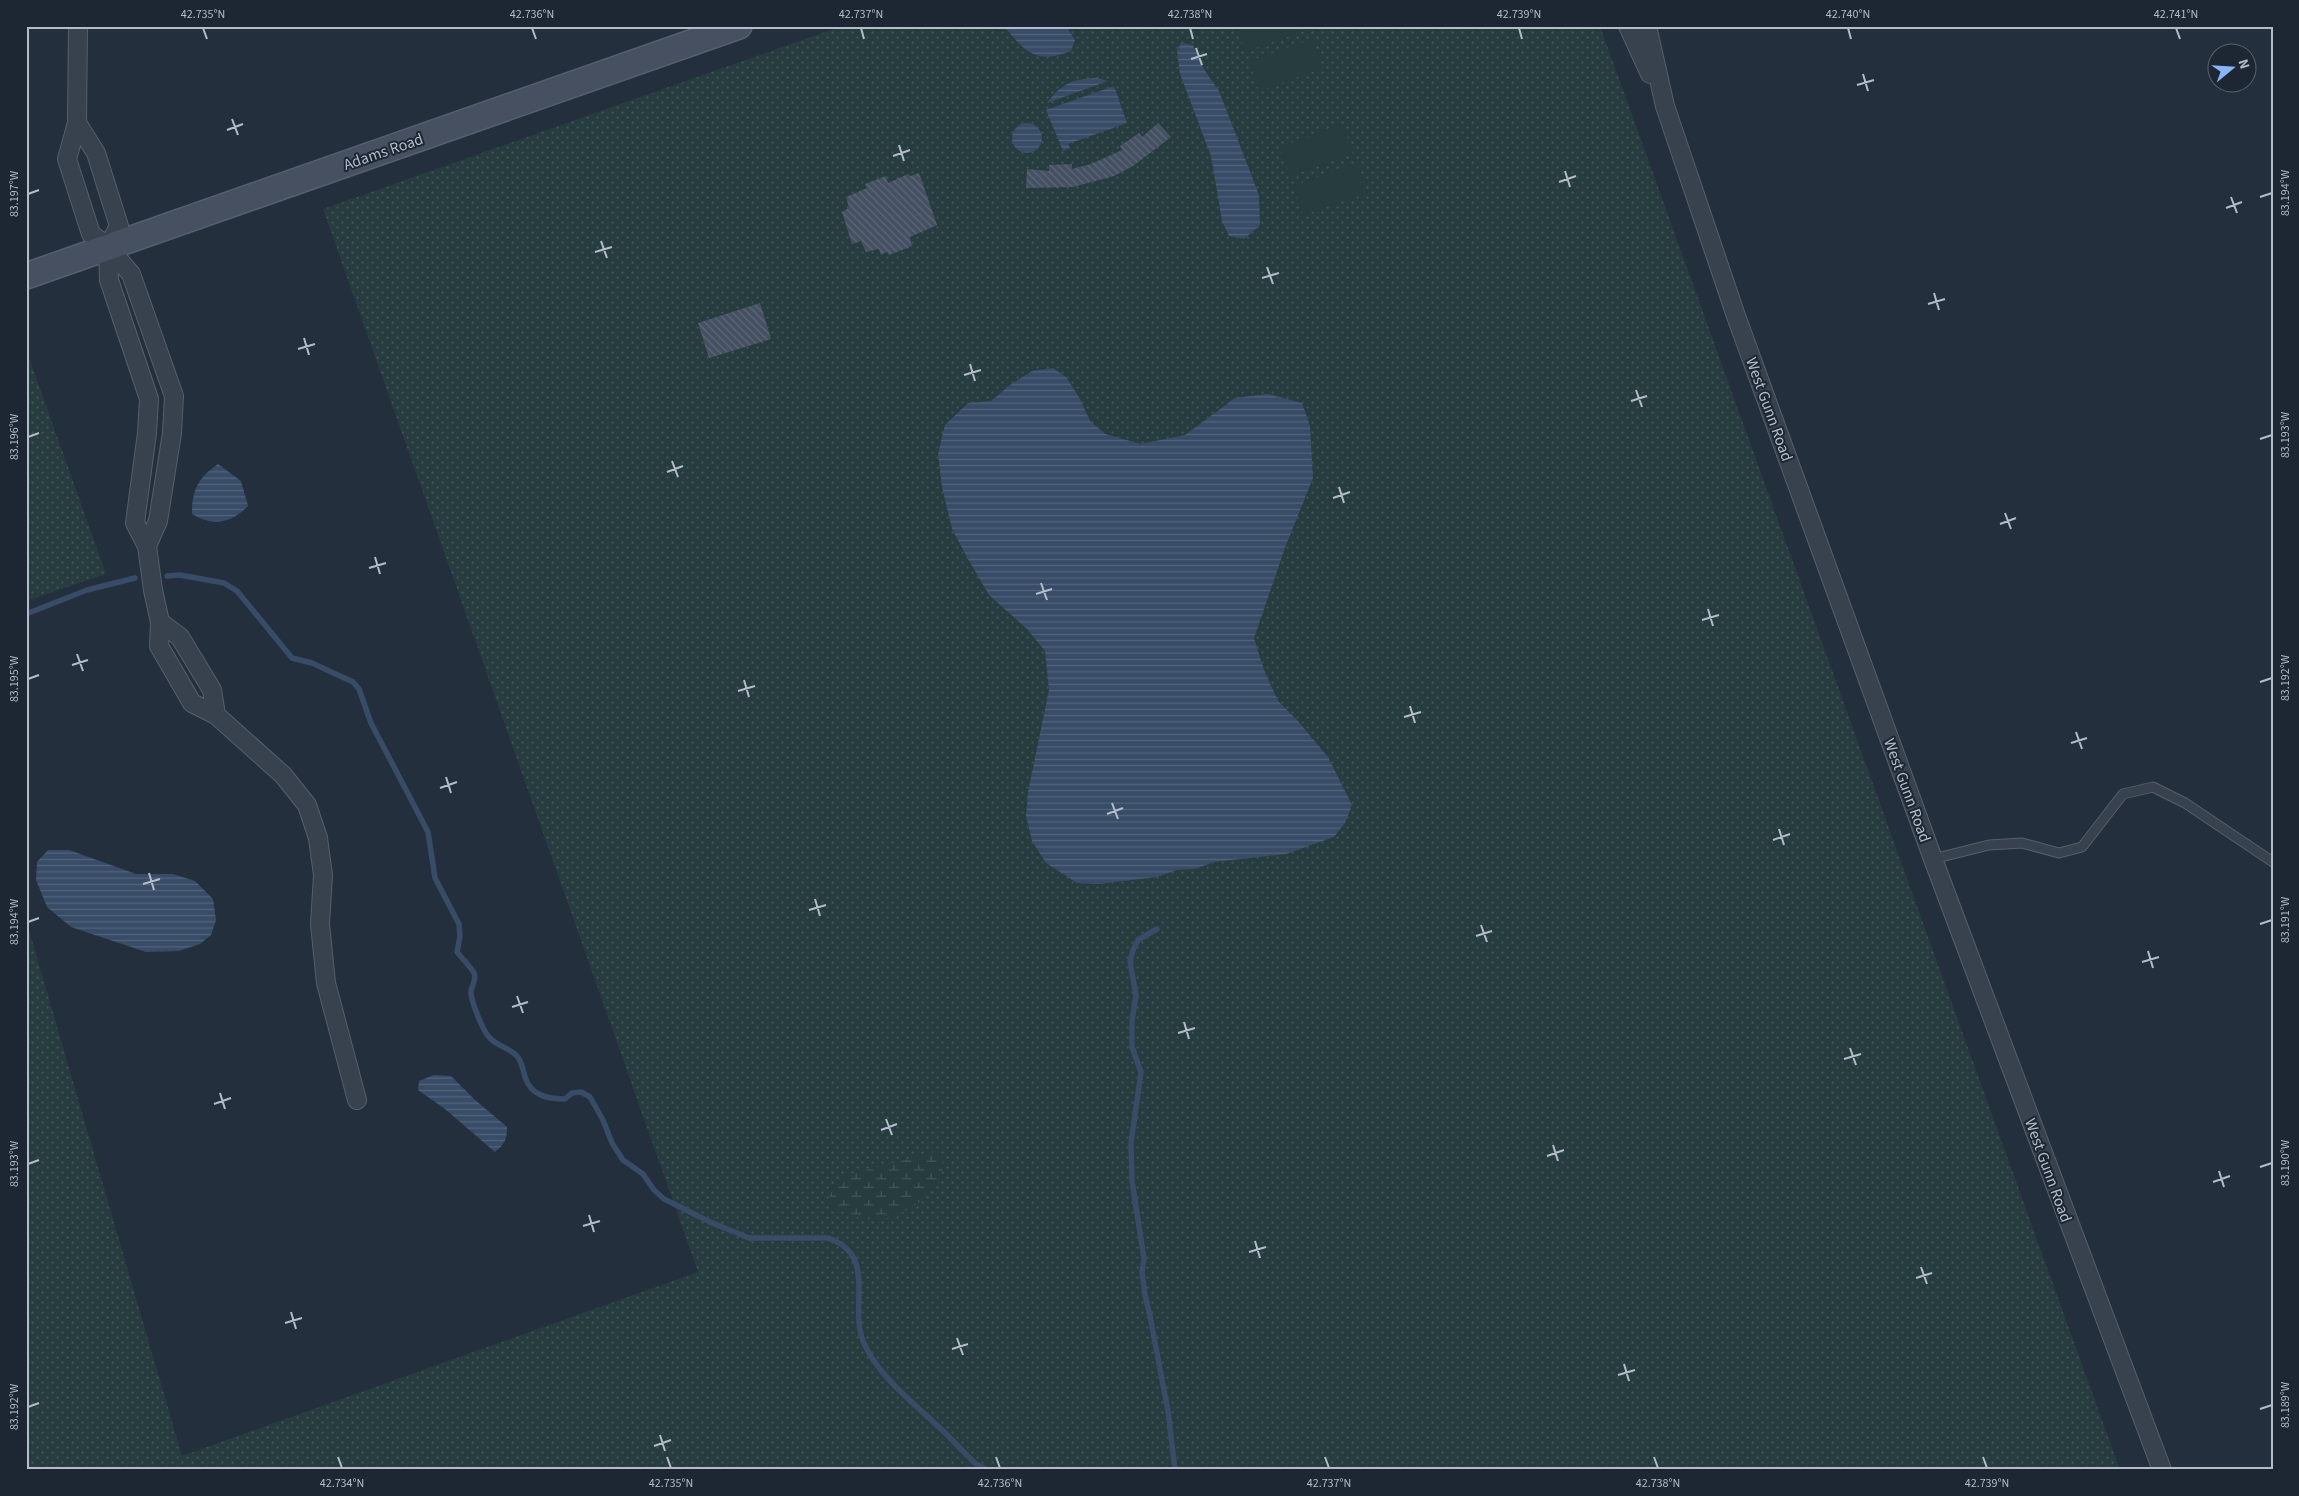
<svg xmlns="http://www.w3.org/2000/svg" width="2299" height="1496" font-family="'Source Sans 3',sans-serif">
	<defs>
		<pattern id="grass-dots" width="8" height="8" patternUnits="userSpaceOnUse" patternTransform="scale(1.25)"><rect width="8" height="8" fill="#263c3f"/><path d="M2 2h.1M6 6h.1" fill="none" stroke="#435659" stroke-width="1.8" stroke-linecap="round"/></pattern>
		<pattern id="wetland-marsh" width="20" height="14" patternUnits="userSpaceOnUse" patternTransform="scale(1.25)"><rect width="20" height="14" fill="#263c3f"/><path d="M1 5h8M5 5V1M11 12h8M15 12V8" fill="none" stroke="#435659"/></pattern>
		<pattern id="water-rules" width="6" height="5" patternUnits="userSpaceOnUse" patternTransform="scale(1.25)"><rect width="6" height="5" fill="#394c67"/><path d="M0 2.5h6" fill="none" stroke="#53647b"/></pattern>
		<pattern id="building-back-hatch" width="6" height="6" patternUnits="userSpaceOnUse" patternTransform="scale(1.25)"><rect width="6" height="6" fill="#455162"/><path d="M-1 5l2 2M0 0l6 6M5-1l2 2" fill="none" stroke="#5d6877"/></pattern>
	</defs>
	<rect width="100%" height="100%" fill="#242f3e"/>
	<!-- grass -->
	<path fill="url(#grass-dots)" d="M 842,26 L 1600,26 L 2120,1470 L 26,1470 L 26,920 L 182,1456 L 698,1272 L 323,209 Z
		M 26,349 L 106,574 L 26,601 Z"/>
	<!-- wetland -->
	<path fill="url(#wetland-marsh)" d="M 934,1152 L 943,1162 C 942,1181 937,1189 922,1200 C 888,1226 861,1225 826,1203 L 840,1177 Z"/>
	<!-- pitch -->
	<path fill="#263c3f" d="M 1237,26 L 1308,26 L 1309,29 L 1245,52 Z
		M 1312,39 L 1323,68 L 1259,91 L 1249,61 Z
		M 1343,124 L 1353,154 L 1290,176 L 1280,147 Z
		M 1357,163 L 1367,193 L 1303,215 L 1293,186 Z"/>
	<!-- water -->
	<path fill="url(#water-rules)" d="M 1004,26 L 1066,26 L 1075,40 L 1071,51 C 1036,65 1025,52 1004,26 Z
		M 1181,43 L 1193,45 L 1205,71 L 1219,91 L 1259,195 L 1260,225 L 1244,239 L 1229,236 L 1222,221 L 1211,156 L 1180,74 L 1177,51 Z
		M 1097,78 L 1108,81 L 1047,103 C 1062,83 1073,79 1097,78 Z
		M 1114,86 L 1127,123 L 1068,144 L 1070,148 L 1063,151 L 1046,110 Z
		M1012 138a15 15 0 1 1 30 0a15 15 0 1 1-30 0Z
		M 1053,368 L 1066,377 L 1079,397 L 1090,421 L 1105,434 L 1141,444 L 1185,435 L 1235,398 L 1268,394 L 1302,403 L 1310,426 L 1313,478 L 1286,545 L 1254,638 L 1264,670 L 1278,701 L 1298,721 L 1328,757 L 1352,805 L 1345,823 L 1334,837 L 1286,854 L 1214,862 L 1195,869 L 1177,870 L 1157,877 L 1098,884 L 1077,883 L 1046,863 L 1032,841 L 1026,816 L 1028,792 L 1049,690 L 1045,651 L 1027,629 L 989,595 L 968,559 L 952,529 L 942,487 L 938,454 L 945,425 L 968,403 L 991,401 L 1010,385 L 1032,371 Z
		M 218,464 L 241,481 L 248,506 C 231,523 214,527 192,514 C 192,490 198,478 218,464 Z
		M 48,850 L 69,850 L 136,874 L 173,874 L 195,881 L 213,899 L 216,920 L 211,935 L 200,944 L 179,951 L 146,952 L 71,927 L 47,907 L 36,880 L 37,862 Z
		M 434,1075 L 451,1076 L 474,1099 L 507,1127 C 507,1139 505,1144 495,1152 L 445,1109 L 418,1090 L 419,1081 Z"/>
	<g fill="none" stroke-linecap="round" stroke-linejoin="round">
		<!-- stream -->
		<path stroke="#394c67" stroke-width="5.5" d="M 167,576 L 180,575 L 224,583 L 237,591 L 292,658 L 312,663 L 353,682 L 359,689 L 371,723 L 428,832 L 435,878 L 459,924 L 460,936 L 457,952 C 462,958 470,966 474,973 C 477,980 472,985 471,991 C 470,999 483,1031 489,1037 C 496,1046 509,1047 517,1056 C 522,1062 523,1070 525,1077 C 531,1096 548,1099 565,1099 L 572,1093 L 581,1092 L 590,1097 L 603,1120 L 612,1143 L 623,1160 L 643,1174 L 654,1190 L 664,1199 L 710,1222 L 749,1238 L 828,1238 C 878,1255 849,1305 863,1341 C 878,1377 914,1403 941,1429 C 953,1440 964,1453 976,1464 L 987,1470
			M 26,614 L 87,590 L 135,578
			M 1157,929 L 1138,940 L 1133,950 L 1130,962 L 1136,995 L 1132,1021 L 1132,1047 L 1141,1072 L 1131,1143 L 1132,1181 L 1144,1259 L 1142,1272 L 1145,1295 L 1150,1316 L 1168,1411 L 1175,1470"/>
	</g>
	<!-- building -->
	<path fill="url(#building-back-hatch)" d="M 1158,123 L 1171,137 L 1133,166 L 1114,176 L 1073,187 L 1026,188 L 1027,169 L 1049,171 L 1049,165 L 1072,164 L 1072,169 L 1091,164 L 1122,150 L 1120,146 L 1139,133 L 1142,137 Z
		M 919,173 L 937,225 L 910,237 L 912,246 L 889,255 L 887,252 L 881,255 L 879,249 L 866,252 L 861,241 L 852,244 L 842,212 L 849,208 L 846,197 L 867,188 L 865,184 L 886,176 L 888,183 L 908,174 L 910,176 Z
		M 760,303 L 771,339 L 709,358 L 698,323 Z"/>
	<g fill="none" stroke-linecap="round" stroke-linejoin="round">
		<defs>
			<path id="service" d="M 1933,859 L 1989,845 L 2022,843 L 2059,853 L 2082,847 L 2123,794 L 2153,787 L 2185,803 L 2273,862"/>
			<path id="minor" d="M 1628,26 L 1650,74
				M 1647,26 L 1665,106 L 1736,316 L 1933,859 L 2162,1470
				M 77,123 L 78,26
				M 108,247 L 109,280 L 149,399 L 147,433 L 135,523 L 147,546 L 158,521 L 172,433 L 174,396 L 131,274 L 108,247 L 91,234 L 67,159 L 77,123 L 96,153 L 119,226 L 108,247
				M 147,546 L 153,590 L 160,622
				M 216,715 L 212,690 L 180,637 L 160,622 L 159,646 L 192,703 L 216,715 L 283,775 L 307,805 L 318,838 L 323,875 L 320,924 L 326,983 L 357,1100"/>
			<path id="secondary" d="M 26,276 L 739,26"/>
		</defs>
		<!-- service casing -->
		<use href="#service" stroke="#565f6c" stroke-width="11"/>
		<!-- minor casing -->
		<use href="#minor" stroke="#565f6c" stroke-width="20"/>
		<!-- secondary casing -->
		<use href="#secondary" stroke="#565f6c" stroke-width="28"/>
		<!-- service -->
		<use href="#service" stroke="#38414e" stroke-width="9"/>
		<!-- minor -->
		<use href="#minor" stroke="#38414e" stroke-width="18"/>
		<!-- secondary -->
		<use href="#secondary" stroke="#465061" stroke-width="25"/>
	</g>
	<!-- ticks -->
	<path fill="none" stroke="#b4bcc9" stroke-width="2" d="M 203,28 L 207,39M 532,28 L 536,39M 861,28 L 864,39M 1190,28 L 1193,39M 1519,28 L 1522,39M 1848,28 L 1851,39M 2176,28 L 2180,39M 1196,48 L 1202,65M 1191,59 L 1207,54M 1863,74 L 1868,91M 1857,85 L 1874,80M 232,119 L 238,135M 227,130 L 243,124M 899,145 L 904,161M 893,156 L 910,150M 1565,171 L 1570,187M 1559,182 L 1576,176M 28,194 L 39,190M 2231,197 L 2237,213M 2260,197 L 2272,193M 2226,208 L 2242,202M 601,241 L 607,258M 595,252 L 612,247M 1267,267 L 1273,284M 1262,278 L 1279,273M 1934,293 L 1939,310M 1928,304 L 1945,299M 304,338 L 309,355M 298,349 L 315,344M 970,364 L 975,381M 964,375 L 981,370M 1636,390 L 1642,407M 1631,401 L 1647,396M 28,437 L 39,433M 2260,439 L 2272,435M 672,461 L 678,477M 667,472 L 683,466M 1339,487 L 1344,503M 1333,498 L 1350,492M 2005,513 L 2011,529M 2000,524 L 2016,518M 375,557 L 380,574M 369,568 L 386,563M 1041,583 L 1047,600M 1036,594 L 1052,589M 1708,609 L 1713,626M 1702,620 L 1719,615M 77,654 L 83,671M 72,665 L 88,660M 28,679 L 39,675M 744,680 L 749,697M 2260,682 L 2272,678M 738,691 L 755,686M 1410,706 L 1415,723M 1404,717 L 1421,712M 2076,732 L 2082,749M 2071,743 L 2087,738M 446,777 L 451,793M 440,788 L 457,782M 1112,803 L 1118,819M 1107,814 L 1123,808M 1779,829 L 1784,845M 1773,840 L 1790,834M 149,873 L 154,890M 143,884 L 160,879M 815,899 L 820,916M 809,910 L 826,905M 28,922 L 39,918M 2260,924 L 2272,920M 1481,925 L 1487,942M 1476,936 L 1492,931M 2148,951 L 2153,968M 2142,962 L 2159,957M 517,996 L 523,1013M 512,1007 L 528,1002M 1184,1022 L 1189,1039M 1178,1033 L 1195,1028M 1850,1048 L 1856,1065M 1844,1059 L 1861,1054M 220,1093 L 225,1109M 214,1104 L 231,1098M 886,1119 L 892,1135M 881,1130 L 897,1124M 1553,1145 L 1558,1161M 1547,1156 L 1564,1150M 28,1164 L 39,1160M 2260,1167 L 2272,1163M 2219,1171 L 2224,1187M 2213,1182 L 2230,1176M 589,1215 L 594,1232M 583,1226 L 600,1221M 1255,1241 L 1260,1258M 1249,1252 L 1266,1247M 1921,1267 L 1927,1284M 1916,1278 L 1932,1273M 291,1312 L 296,1329M 285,1323 L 302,1318M 957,1338 L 963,1355M 952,1349 L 968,1344M 1624,1364 L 1629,1381M 1618,1375 L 1635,1370M 28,1407 L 39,1403M 2260,1409 L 2272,1405M 660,1435 L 665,1451M 654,1446 L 671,1440M 338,1457 L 342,1468M 667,1457 L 671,1468M 996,1457 L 1000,1468M 1325,1457 L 1329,1468M 1654,1457 L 1658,1468M 1983,1457 L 1987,1468"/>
	<g text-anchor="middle" stroke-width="4" stroke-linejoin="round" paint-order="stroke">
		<!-- street labels -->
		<g font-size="16" fill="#b4bcc9" stroke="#1d2633">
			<text transform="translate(383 151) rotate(-19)" y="6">Adams Road</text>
			<text transform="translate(1770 409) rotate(70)" y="6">West Gunn Road</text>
			<text transform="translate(1908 790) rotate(70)" y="6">West Gunn Road</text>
			<text transform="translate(2049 1170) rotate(70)" y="6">West Gunn Road</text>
		</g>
	</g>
	<!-- border -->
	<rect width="2299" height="1496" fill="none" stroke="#1d2633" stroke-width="55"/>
	<!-- north arrow -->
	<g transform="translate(2232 68) rotate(72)"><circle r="24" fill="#1d2633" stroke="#59626f"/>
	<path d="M0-4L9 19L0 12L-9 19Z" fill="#8ab4f8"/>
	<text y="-8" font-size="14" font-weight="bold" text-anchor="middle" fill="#b4bcc9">N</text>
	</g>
	<rect x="28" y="28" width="2244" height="1440" fill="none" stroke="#b4bcc9" stroke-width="2"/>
	<g font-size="12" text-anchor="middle" fill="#b4bcc9">
		<text x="203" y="18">42.735°N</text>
		<text x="532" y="18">42.736°N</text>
		<text x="861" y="18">42.737°N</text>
		<text x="1190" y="18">42.738°N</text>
		<text x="1519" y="18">42.739°N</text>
		<text x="1848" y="18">42.740°N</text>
		<text x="2176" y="18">42.741°N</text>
		<text transform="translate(2285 193) rotate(-90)" y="4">83.194°W</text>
		<text transform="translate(14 194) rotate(-90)" y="4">83.197°W</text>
		<text transform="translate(2285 435) rotate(-90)" y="4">83.193°W</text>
		<text transform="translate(14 437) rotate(-90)" y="4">83.196°W</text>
		<text transform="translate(2285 678) rotate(-90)" y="4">83.192°W</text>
		<text transform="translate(14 679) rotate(-90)" y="4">83.195°W</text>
		<text transform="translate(2285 920) rotate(-90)" y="4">83.191°W</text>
		<text transform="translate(14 922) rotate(-90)" y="4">83.194°W</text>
		<text transform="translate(2285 1163) rotate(-90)" y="4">83.190°W</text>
		<text transform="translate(14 1164) rotate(-90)" y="4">83.193°W</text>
		<text transform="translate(2285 1405) rotate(-90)" y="4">83.189°W</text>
		<text transform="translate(14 1407) rotate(-90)" y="4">83.192°W</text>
		<text x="342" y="1487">42.734°N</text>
		<text x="671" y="1487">42.735°N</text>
		<text x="1000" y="1487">42.736°N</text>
		<text x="1329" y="1487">42.737°N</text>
		<text x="1658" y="1487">42.738°N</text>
		<text x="1987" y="1487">42.739°N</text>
	</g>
</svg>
